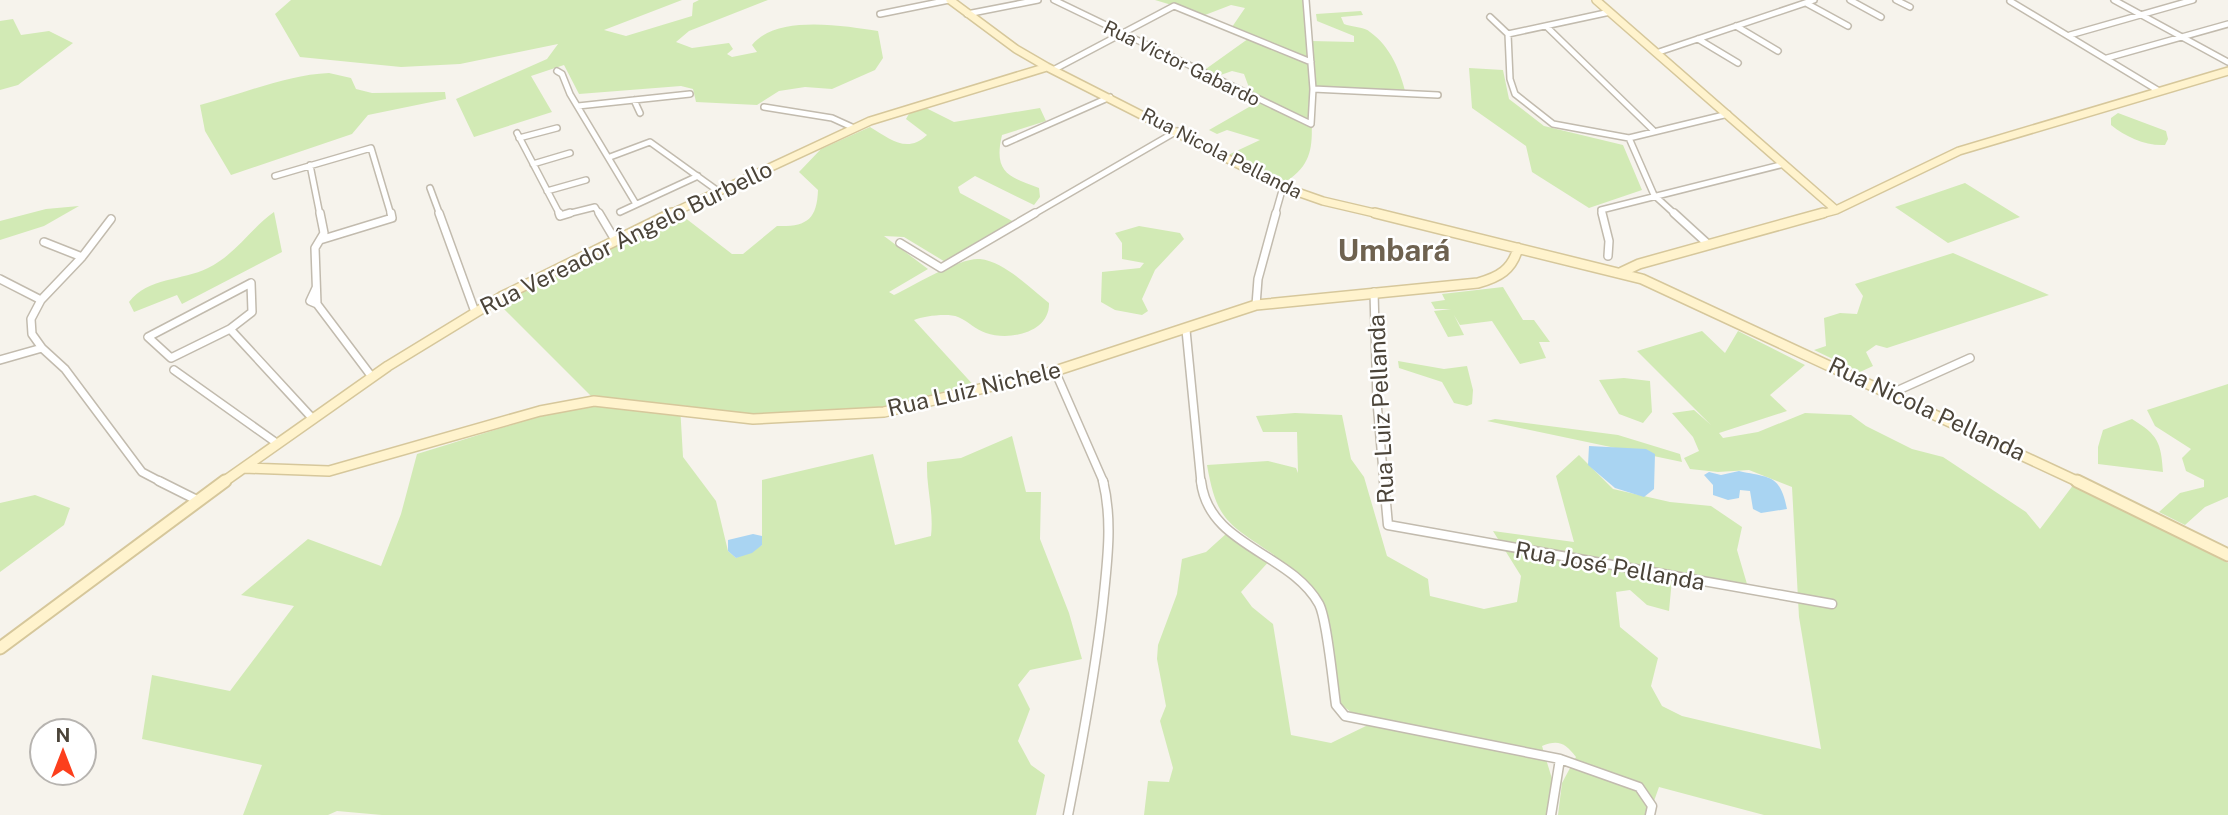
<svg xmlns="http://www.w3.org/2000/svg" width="2228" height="815" font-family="'Public Sans',sans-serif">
	<rect width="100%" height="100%" fill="#f6f3ec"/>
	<!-- green -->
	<path fill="#d2eab5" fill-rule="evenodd" d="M 291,0 L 682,0 L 604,30 L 626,36 L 692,16 L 693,3 L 699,0 L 768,0 L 689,31 L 676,42 L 692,48 L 729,43 L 733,49 L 727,54 L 732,57 L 757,52 L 752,45 C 776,14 845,26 878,31 L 883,58 L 875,70 L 832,89 L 805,87 L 779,91 L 757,105 L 696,102 L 693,89 L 681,86 L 579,94 L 564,65 L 531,76 L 552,112 L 474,137 L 456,99 L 547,59 L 558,44 L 460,64 L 401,67 L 300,57 L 275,14 Z
		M 1155,0 L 1304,0 L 1311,41 L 1354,42 L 1354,36 L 1317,21 L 1316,14 L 1361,11 L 1363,15 L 1341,17 L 1344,24 C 1351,27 1365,27 1370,32 C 1391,47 1400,71 1406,94 L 1312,89 C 1308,131 1324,160 1282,184 L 1228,155 L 1260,140 L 1227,130 L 1217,134 L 1209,130 L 1263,99 L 1251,93 L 1244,74 L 1232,71 L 1215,77 L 1203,71 L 1252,36 L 1232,27 L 1245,8 L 1231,5 L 1205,15 Z
		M 13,19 L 21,35 L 49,31 L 73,43 L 18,85 L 0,90 L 0,21 Z
		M 1469,68 L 1503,70 L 1509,99 L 1544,126 L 1623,145 L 1642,190 L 1589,208 L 1532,172 L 1526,146 L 1472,108 Z
		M 329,73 L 351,78 L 356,89 L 372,93 L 445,92 L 446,99 L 368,115 L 352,134 L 231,175 L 205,131 L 200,105 C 243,94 285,75 329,73 Z
		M 922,106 L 954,122 L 1040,108 L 1046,121 L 1002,135 C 993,173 1009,177 1039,188 L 1040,197 L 1034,205 L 975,176 L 958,187 L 960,193 L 1016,223 L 947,263 L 904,237 L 884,236 L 928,269 L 889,292 L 894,295 C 913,286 960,257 980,259 C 1005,262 1030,288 1049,303 C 1050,333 1009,341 986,333 C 976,330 968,321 958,317 C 948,313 924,316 914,320 L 977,389 L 882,409 L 750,415 L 680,405 L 683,457 L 716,501 L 728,551 L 736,558 L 762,545 L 762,480 L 873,454 L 895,545 L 931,536 C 934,511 926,487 927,462 L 961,458 L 1012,436 L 1026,492 L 1041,492 L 1040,539 L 1069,613 L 1082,659 L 1030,670 L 1018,685 L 1030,709 L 1018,741 L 1031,765 L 1045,775 L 1036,815 L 382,815 L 337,811 L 328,815 L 243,815 L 262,765 L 142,739 L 152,675 L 230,691 L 294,606 L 241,595 L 308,539 L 381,566 L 401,514 L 417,454 L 563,409 L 592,397 L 499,304 L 663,223 L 684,217 L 732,254 L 743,254 L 777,226 C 806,227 817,220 818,190 L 799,172 L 821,149 L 870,127 C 890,139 907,154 927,135 L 906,119 L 910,112 Z
		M 2118,113 L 2166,131 L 2168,139 L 2165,145 C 2145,146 2126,137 2111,125 L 2111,118 Z
		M 1965,183 L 2020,217 L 1948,243 L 1895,207 Z
		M 79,206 L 44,226 L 0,240 L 0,221 L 46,209 Z
		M 274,212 L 282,252 L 182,304 L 177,295 L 134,312 L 129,302 C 148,277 182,281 208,268 C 235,255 250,229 274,212 Z
		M 1139,226 L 1180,233 L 1184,239 L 1155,270 L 1142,299 L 1148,311 L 1142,315 L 1115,310 L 1101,302 L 1102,272 L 1140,268 L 1144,263 L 1122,259 L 1122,243 L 1115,233 Z
		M 1953,253 L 2049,295 L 1887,348 L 1876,345 L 1866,352 L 1873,366 L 1860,372 L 1814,350 L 1826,346 L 1824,318 L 1840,313 L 1857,314 L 1863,296 L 1855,284 Z
		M 1503,287 L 1523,320 L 1534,320 L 1550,342 L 1539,342 L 1546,358 L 1520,364 L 1492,321 L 1460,325 L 1454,315 L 1464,335 L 1448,337 L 1434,311 L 1451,309 L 1435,309 L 1431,302 L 1445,300 L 1442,294 Z
		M 1702,331 L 1725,353 L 1738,331 L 1805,365 L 1770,395 L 1787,411 L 1719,433 L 1723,438 L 1758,432 L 1805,413 L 1851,415 L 1866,426 L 1912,449 L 1943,457 L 2026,512 L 2040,529 L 2074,484 L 2228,563 L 2228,815 L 1764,815 L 1659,787 L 1649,815 L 1558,815 L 1562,783 L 1576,757 C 1566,744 1559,739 1542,746 L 1553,782 L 1547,815 L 1144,815 L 1148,781 L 1169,782 L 1173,768 L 1160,721 L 1166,706 L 1157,659 L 1158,645 L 1177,594 L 1182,559 L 1206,552 L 1227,533 L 1272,557 L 1274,555 C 1228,523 1217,522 1207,465 L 1268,461 L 1296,468 L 1298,473 L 1297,432 L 1263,432 L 1256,416 L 1295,413 L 1342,415 L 1351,459 L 1364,477 L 1387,556 L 1428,579 L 1430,596 L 1484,609 L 1517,602 L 1521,576 L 1493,531 L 1574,542 L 1556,476 L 1579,455 L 1613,489 L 1670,502 L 1711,506 L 1742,527 L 1737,550 L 1747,584 L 1733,590 L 1672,579 L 1669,611 L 1647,605 L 1630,590 L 1616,592 L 1620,627 L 1658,658 L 1651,686 L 1662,706 L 1682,716 L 1821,749 L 1799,617 L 1792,487 L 1749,470 L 1718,472 L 1690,469 L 1684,458 L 1699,451 L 1693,437 L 1672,413 L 1694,410 L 1711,425 L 1637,351 ZM 1272,558 C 1281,563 1292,568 1300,575 C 1336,605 1333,661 1339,703 L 1368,725 L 1331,743 L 1291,735 L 1273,624 L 1252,607 L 1241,592 Z
		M 1398,361 L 1444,369 L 1467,366 L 1473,390 L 1472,404 L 1467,406 L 1454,403 L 1442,382 L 1399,368 Z
		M 1624,378 L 1650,381 L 1652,412 L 1643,423 L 1619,414 L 1599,380 Z
		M 2228,384 L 2228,497 L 2205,507 L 2185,525 L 2159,512 L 2180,493 L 2204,487 L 2204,480 L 2186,471 L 2182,458 L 2191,449 L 2155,426 L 2147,410 Z
		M 1495,419 L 1618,435 L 1680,454 L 1682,462 L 1487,421 Z
		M 2132,419 C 2158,435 2161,442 2163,472 L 2098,464 L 2098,447 L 2103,430 Z
		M 35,495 L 70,508 L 64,525 L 0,572 L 0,503 Z"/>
	<!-- water -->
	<path fill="#a9d4f2" d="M 1589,446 L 1646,449 L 1655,454 L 1654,489 L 1644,497 L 1615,488 L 1588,465 Z
		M 1739,471 C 1770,478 1780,474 1787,509 L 1761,513 L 1753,509 L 1750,491 L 1740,490 L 1739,498 L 1728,500 L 1713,495 L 1713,485 L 1704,475 L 1709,472 L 1721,475 Z
		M 753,534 L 762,536 L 762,545 L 752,553 L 736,558 L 728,551 L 728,540 Z"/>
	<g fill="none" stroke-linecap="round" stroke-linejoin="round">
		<defs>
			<path id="street-far2" d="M 1054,0 L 1311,124 L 1313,89 L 1306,0
				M 1850,0 L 1881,17
				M 1896,0 L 1910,7
				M 2114,0 L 2228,62
				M 2010,1 L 2159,91
				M 1806,3 L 1848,26
				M 880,14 L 949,0
				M 967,14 L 1038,0
				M 1490,17 L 1508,34 L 1510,79 L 1515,94 L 1553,124 L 1629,138 L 1728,114
				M 1546,26 L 1653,130
				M 1736,26 L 1778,51
				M 1508,34 L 1610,12
				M 2070,35 L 2193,0
				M 1698,39 L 1738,63
				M 1656,53 L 1814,0
				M 2107,58 L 2228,24
				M 1053,70 L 1174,6 L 1311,62
				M 557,71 L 562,74 L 570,94 L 636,204
				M 1313,89 L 1438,95
				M 634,100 L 640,113
				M 578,106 L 690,94
				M 764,107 L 832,118 L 854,128
				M 517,133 L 560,215
				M 519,138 L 557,128
				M 1629,138 L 1654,195 L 1676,215
				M 1006,143 L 1110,97
				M 610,157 L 650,142 L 718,191
				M 533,164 L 570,153
				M 310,165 L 320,215
				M 275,176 L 371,148 L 391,215
				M 430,188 L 440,215
				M 547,191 L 586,180
				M 620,212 L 698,176
				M 563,215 L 595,207 L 600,215
				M 1032,215 L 1177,131
				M 1275,215 L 1283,187
				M 1602,215 L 1601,210 L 1784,164"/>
			<path id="street-far1" d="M 439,213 L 475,312
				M 559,213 L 560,216 L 570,213
				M 599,213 L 615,240
				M 1602,213 L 1609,241 L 1608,256
				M 1674,213 L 1709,245
				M 320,240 L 392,218 L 391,213
				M 44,242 L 82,257
				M 900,243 L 941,268 L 1035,213
				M 0,279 L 41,300
				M 251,283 L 252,312 L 230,329 L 171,358 L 148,337 Z
				M 316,288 L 310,301 L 317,304 L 372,377
				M 1374,292 L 1377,402 L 1384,483
				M 317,304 L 315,248 L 324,233 L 320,213
				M 1256,305 L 1258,279 L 1276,213
				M 230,329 L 313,419
				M 1186,330 L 1201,483
				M 42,348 L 32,334 L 31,319 L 41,300 L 82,257 L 111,219
				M 0,360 L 42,348 L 65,369 L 142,472 L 163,483
				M 174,370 L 278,444
				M 1055,371 L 1104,483
				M 1892,393 L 1970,358"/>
			<path id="street" d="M 159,481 L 197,500
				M 1201,481 C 1208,546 1290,552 1319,604 C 1327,619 1333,684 1336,705 L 1345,716 L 1560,759 L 1639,787 L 1652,806 L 1650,815
				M 1384,481 L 1388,525 L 1832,604
				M 1068,815 C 1082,744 1095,675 1103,603 C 1107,563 1113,521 1103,481
				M 1551,815 L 1560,759"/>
			<path id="secondary-far2" d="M 950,0 L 1016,49 L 1047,67 L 1283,187 L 1323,201 L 1383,215
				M 1596,0 L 1836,210
				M 668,215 L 870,121 L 1047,67
				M 1817,215 L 1836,210 L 1959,151 L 2228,71"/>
			<path id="secondary-far1" d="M 1375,213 L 1642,279 L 2081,483
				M 1622,272 L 1639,264 L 1823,213
				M 244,468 L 329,471 L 540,411 L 594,401 L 753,419 L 884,412 L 1055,371 L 1256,305 L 1478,283 C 1499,277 1512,270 1518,248
				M 222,483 L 388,366 L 501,297 L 672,213"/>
			<path id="secondary" d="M 2077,481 L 2228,555
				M 0,648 L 225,481"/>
		</defs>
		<!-- street-far2 casing -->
		<use href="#street-far2" stroke="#c2bbae" stroke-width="8"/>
		<!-- street-far1 casing -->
		<use href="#street-far1" stroke="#c2bbae" stroke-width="10"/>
		<!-- street casing -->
		<use href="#street" stroke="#c2bbae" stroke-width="11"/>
		<!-- secondary-far2 casing -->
		<use href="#secondary-far2" stroke="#d6c79b" stroke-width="10"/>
		<!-- secondary-far1 casing -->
		<use href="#secondary-far1" stroke="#d6c79b" stroke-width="12"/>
		<!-- secondary casing -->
		<use href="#secondary" stroke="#d6c79b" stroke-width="15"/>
		<!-- street-far2 -->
		<use href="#street-far2" stroke="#fff" stroke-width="5"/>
		<!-- street-far1 -->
		<use href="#street-far1" stroke="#fff" stroke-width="7"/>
		<!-- street -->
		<use href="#street" stroke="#fff" stroke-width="8"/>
		<!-- secondary-far2 -->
		<use href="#secondary-far2" stroke="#fff3cd" stroke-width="7"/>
		<!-- secondary-far1 -->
		<use href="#secondary-far1" stroke="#fff3cd" stroke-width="9"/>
		<!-- secondary -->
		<use href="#secondary" stroke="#fff3cd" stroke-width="11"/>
	</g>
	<g text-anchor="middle" stroke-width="5" stroke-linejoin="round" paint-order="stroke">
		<!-- far-street labels -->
		<g font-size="19" fill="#4b4439" stroke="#fff">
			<text transform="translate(1182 63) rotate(26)" y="7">Rua Victor Gabardo</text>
			<text transform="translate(1222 153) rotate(27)" y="7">Rua Nicola Pellanda</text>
		</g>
		<!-- street labels -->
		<g font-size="23" fill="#4b4439" stroke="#fff">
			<text transform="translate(626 238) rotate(-26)" y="8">Rua Vereador Ângelo Burbello</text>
			<text transform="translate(974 389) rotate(-13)" y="8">Rua Luiz Nichele</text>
			<text transform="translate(1381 409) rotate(-93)" y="8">Rua Luiz Pellanda</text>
			<text transform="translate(1927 409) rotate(25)" y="8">Rua Nicola Pellanda</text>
			<text transform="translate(1610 566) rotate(10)" y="8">Rua José Pellanda</text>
		</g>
		<!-- district labels -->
		<g font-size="30" font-weight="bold" fill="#6e6250" stroke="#fff">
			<text x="1394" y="261">Umbará</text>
		</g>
	</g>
	<!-- north arrow -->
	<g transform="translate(63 752)"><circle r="33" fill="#ffffff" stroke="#b7b4b0" stroke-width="2"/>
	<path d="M0-5L12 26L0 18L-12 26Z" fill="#fc3f1d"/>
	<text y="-10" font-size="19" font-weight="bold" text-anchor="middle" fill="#4b4439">N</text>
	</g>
</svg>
